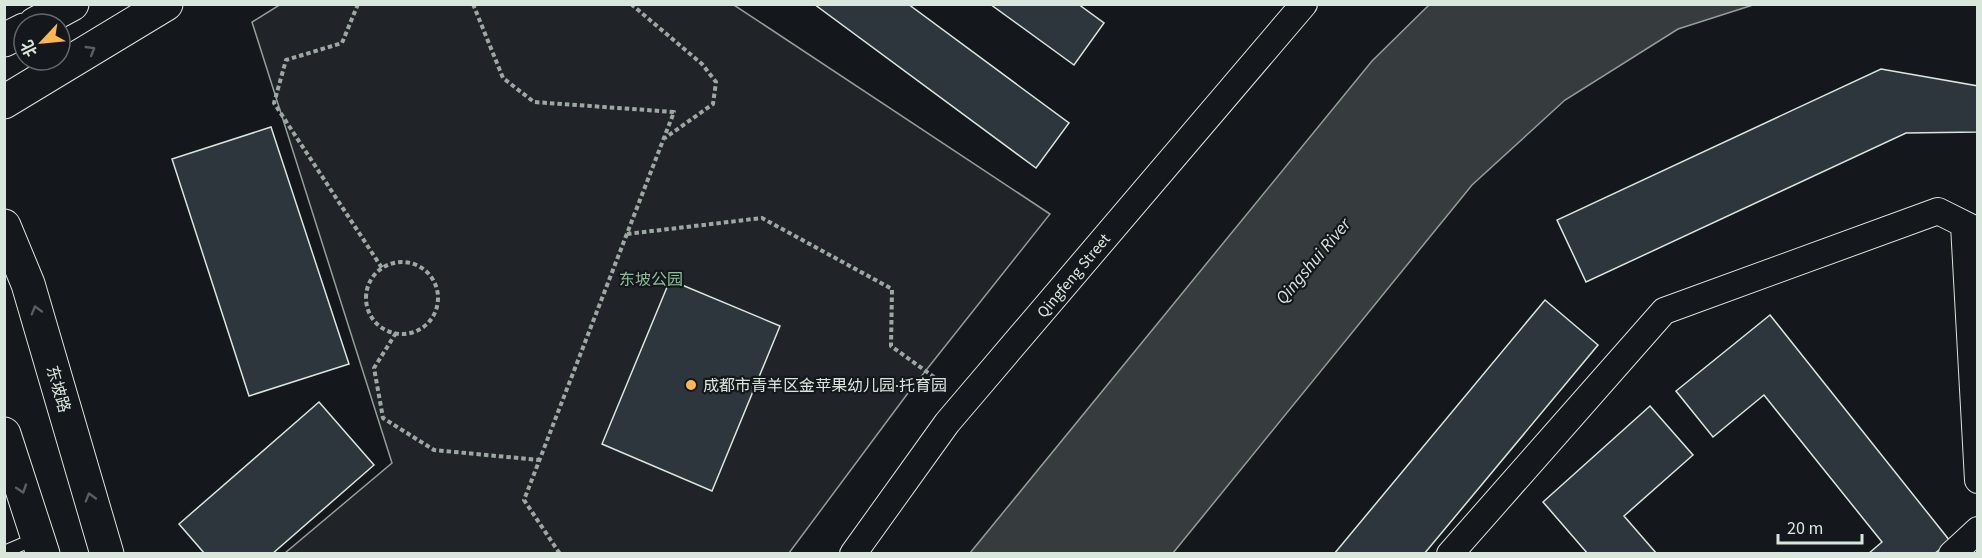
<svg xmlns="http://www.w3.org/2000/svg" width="1982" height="558" font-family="'Source Sans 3','Noto Sans SC',sans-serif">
	<rect width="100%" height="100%" fill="#14181c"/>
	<!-- green -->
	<path fill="#202428" stroke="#939e99" stroke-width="1.5" d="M 281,4 L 734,5 L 1050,214 L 908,393 L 789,553 L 285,553 L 392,463 L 252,22 Z"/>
	<!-- water -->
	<path fill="#363b3e" stroke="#939e99" stroke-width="1.5" d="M 1429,5 L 1753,5 L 1678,29 L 1565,100 L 1472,185 L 1173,553 L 970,553 L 1372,61 Z"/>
	<!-- building -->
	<path fill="#2c363c" stroke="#d8e6dc" stroke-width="1.5" d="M 814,4 L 908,4 L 1069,123 L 1036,168 Z
		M 990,4 L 1078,4 L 1104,23 L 1074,65 Z
		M 1881,69 L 1978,86 L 1978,132 L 1906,133 L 1586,282 L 1557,220 Z
		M 271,127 L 349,364 L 249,396 L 172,159 Z
		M 670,280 L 780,326 L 712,491 L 602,444 Z
		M 1545,300 L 1598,345 L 1424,554 L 1334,554 Z
		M 1770,315 L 1950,541 L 1934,554 L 1868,554 L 1882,542 L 1764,395 L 1713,437 L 1676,391 Z
		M 319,402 L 374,465 L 272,554 L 205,554 L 179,524 Z
		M 1650,406 L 1693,455 L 1624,516 L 1657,554 L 1588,554 L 1543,502 Z"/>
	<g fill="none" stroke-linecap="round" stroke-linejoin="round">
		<defs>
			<path id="lane" d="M 4,552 L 37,538"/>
			<path id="street" d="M 1964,225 L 1978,480
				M 853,554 L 947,423 L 1304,4
				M 1450,554 L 1664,311 L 1938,211 L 1978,231
				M 1952,554 L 1978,530"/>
			<path id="secondary" d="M 4,226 L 28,284 L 107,554
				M 4,434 L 43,554"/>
			<path id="primary" d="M 35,24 L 72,4
				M 4,40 L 24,30
				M 4,102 L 166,4"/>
		</defs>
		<!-- lane casing -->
		<use href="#lane" stroke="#d8e6dc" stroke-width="14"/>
		<!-- street casing -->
		<use href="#street" stroke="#d8e6dc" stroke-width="28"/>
		<!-- secondary casing -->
		<use href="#secondary" stroke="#d8e6dc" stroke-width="35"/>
		<!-- primary casing -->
		<use href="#primary" stroke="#d8e6dc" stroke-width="35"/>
		<!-- path -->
		<path stroke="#9da8a2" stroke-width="4" stroke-dasharray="4.5 3" stroke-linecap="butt" d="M 358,4 L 342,43 L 286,60 L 274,103 L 382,268
			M 473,4 L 503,78 L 534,102 L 674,112 L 524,500 L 560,554
			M 631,4 L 702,64 L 716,82 L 713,104 L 665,138
			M 627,234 L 762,218 L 892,289 L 891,346 L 945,385
			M366 298a36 36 0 1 1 72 0a36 36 0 1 1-72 0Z
			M 396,333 L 374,368 L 383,418 L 434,450 L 539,460"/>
		<!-- lane -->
		<use href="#lane" stroke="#14181c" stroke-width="12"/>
		<!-- street -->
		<use href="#street" stroke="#14181c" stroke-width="26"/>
		<!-- secondary -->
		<use href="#secondary" stroke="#14181c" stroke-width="33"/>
		<!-- primary -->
		<use href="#primary" stroke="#14181c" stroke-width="33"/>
	</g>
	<!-- one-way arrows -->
	<defs><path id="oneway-chevron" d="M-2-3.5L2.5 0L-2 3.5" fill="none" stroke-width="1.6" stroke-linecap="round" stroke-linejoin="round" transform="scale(1.5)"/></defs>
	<g stroke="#59605f">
		<use href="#oneway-chevron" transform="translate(91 50) rotate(-31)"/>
		<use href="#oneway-chevron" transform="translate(36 310) rotate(-106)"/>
		<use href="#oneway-chevron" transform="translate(22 489) rotate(72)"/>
		<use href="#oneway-chevron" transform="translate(90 497) rotate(-106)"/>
	</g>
	<!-- markers -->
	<circle fill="#ffb74d" stroke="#14181c" stroke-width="2" cx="691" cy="385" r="6"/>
	<g text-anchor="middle" stroke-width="4.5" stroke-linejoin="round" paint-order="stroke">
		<!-- street labels -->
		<g font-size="16" fill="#d8e6dc" stroke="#14181c">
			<text transform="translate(1073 275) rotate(-50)" y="6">Qingfeng Street</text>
			<text transform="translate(59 389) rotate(74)" y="6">东坡路</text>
		</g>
		<!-- park labels -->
		<g font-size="16" fill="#8ac095" stroke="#14181c">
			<text x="651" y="285">东坡公园</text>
		</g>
		<!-- poi labels -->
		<g font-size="16" fill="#d8e6dc" stroke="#14181c" text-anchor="start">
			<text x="703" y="391">成都市青羊区金苹果幼儿园·托育园</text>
		</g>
		<!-- water labels -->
		<g font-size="18" font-style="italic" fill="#d8e6dc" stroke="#14181c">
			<text transform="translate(1313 261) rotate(-50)" y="6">Qingshui River</text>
		</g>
	</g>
	<!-- border -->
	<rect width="1982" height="558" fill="none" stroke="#d8e6dc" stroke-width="12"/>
	<!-- north arrow -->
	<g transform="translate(42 42) rotate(244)"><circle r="28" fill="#14181c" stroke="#626a69" stroke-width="1.5"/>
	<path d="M0-4.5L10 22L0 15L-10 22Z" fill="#ffb74d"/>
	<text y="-9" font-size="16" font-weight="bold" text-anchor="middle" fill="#d8e6dc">北</text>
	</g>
	<!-- scale -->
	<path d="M1778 534v9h84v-9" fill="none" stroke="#d8e6dc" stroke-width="3"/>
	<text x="1787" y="534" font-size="18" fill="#d8e6dc" stroke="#14181c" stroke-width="4.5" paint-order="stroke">20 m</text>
</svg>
